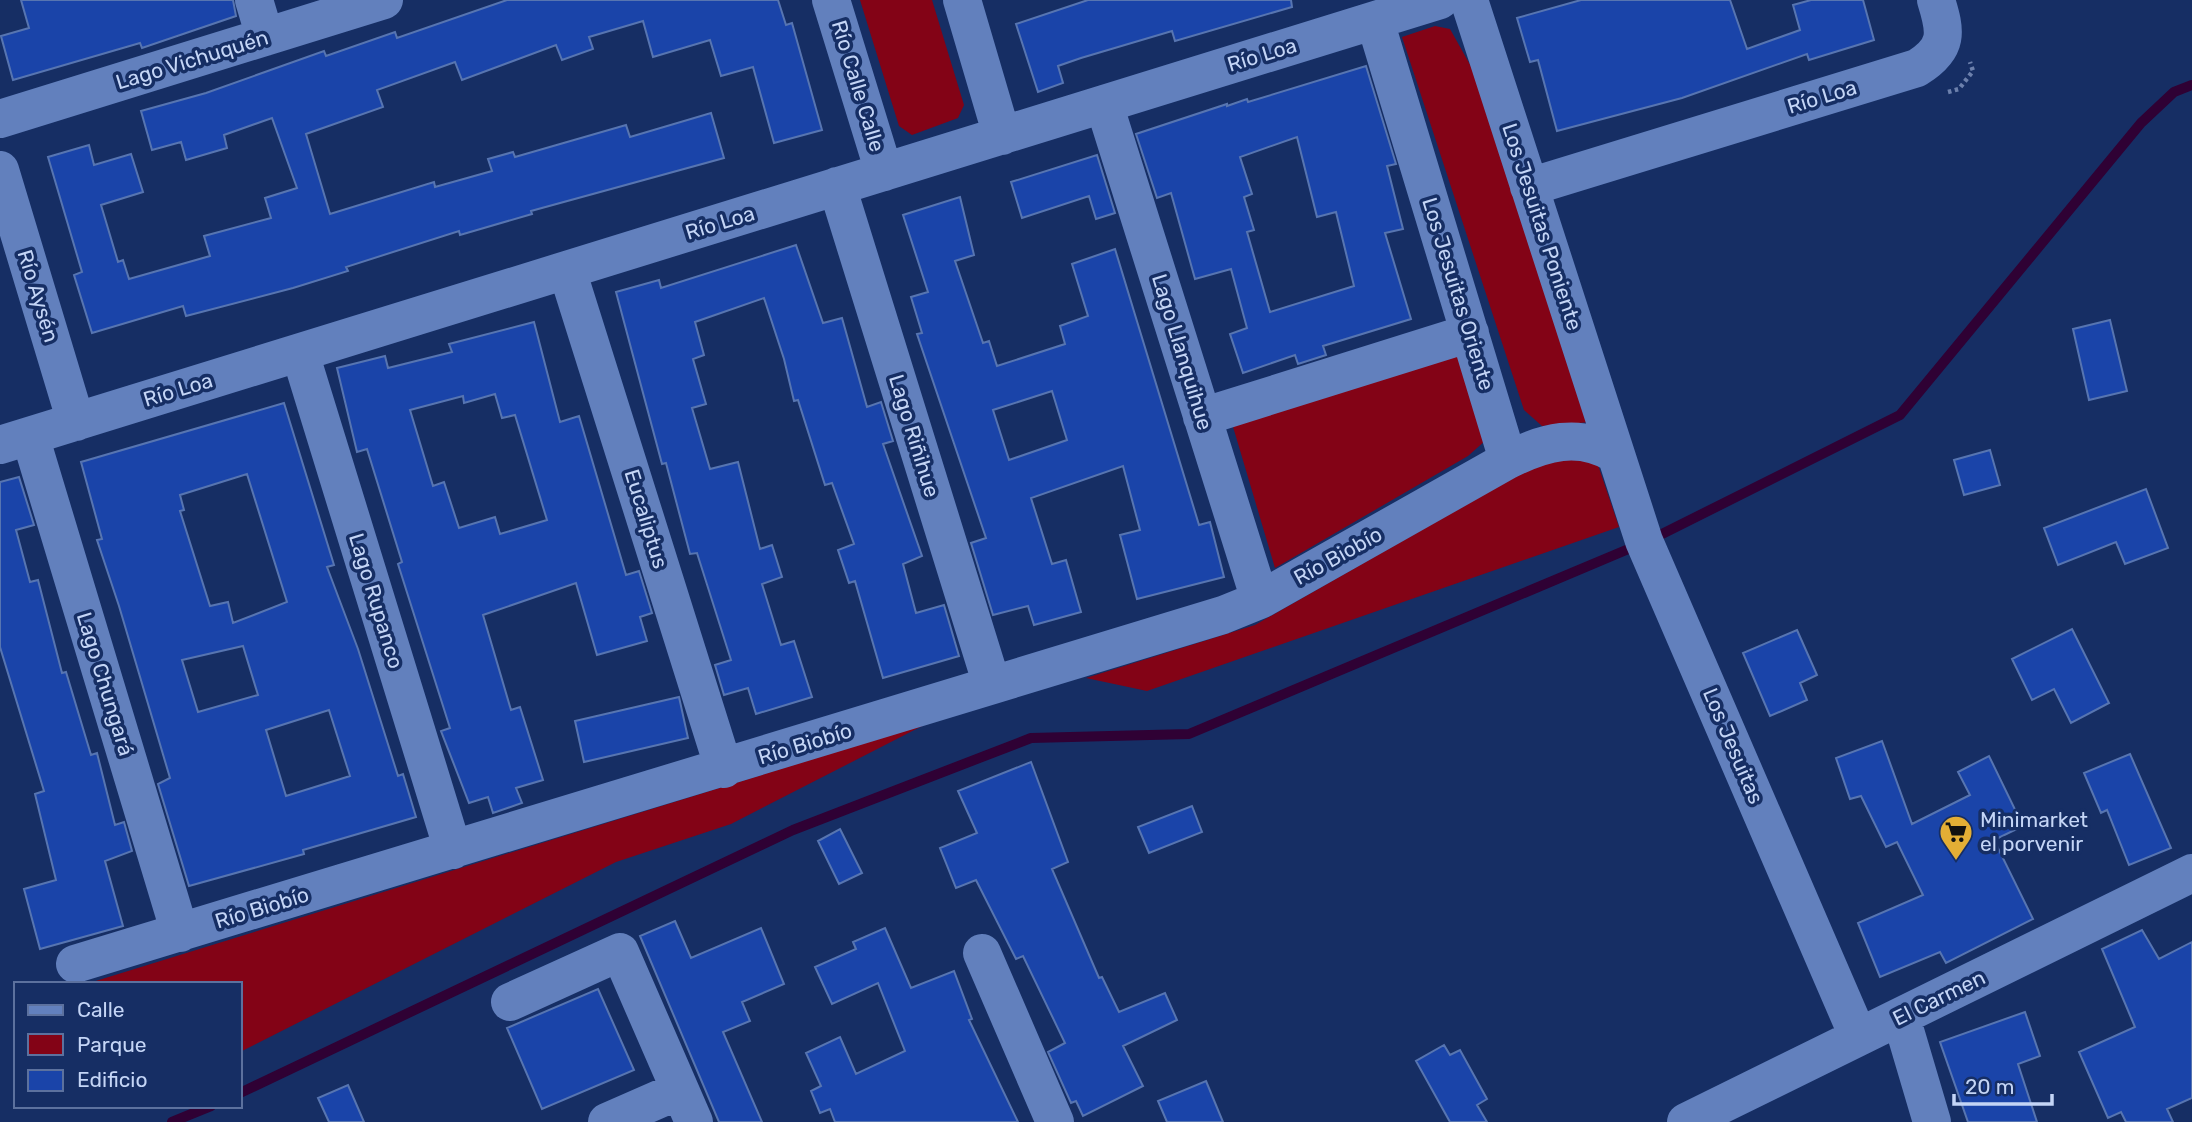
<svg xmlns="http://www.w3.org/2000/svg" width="2192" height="1122" font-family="Rubik,sans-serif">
	<rect width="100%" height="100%" fill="#162e64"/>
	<!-- green -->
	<path fill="#830316" d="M 860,0 L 932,0 L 964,105 L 958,118 L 912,135 L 899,126 Z
		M 1435,26 L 1450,29 L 1473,70 L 1591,422 L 1542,426 L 1524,410 L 1402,37 Z
		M 1467,344 L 1486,440 L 1468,456 L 1275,568 L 1231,420 Z
		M 1563,455 L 1598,465 L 1619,527 L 1147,691 L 1086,678 L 1255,625 L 1541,462 Z
		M 926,724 L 731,824 L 616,862 L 240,1052 L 240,984 L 86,984 Z"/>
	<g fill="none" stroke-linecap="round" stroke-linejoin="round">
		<!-- stream -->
		<path stroke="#2f0134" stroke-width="10" d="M 1652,539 L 1900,415 L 2141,123 L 2174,92 L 2192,85
			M 240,1093 L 793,830 L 1031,738 L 1189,734 L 1638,545
			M 172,1122 L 211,1106"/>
	</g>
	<!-- building -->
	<path fill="#1a44a9" stroke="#5775b1" stroke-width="2" fill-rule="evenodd" d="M 21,0 L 233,0 L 236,16 L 142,48 L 140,43 L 13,80 L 1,36 L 29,28 Z
		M 507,0 L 778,0 L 786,25 L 792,23 L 822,130 L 774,143 L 753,67 L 721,76 L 710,40 L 653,57 L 643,21 L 589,37 L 593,49 L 562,60 L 556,45 L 462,80 L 455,62 L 377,90 L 383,107 L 306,134 L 330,214 L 434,182 L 435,187 L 492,171 L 488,159 L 513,152 L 515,157 L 626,125 L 630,137 L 711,113 L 724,158 L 531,211 L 532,214 L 460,235 L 459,231 L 346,267 L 348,271 L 293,288 L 186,316 L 183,306 L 92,333 L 74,275 L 82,272 L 48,157 L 89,145 L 94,165 L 131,154 L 143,192 L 101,205 L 118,262 L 123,260 L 129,279 L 210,256 L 204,236 L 271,218 L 265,198 L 297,188 L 272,118 L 224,135 L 227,148 L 186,160 L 181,142 L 152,150 L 141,111 L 206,93 L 324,51 L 326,56 L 395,32 L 397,38 Z
		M 1088,0 L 1291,0 L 1292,7 L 1175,41 L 1172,31 L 1081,58 L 1058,66 L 1063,83 L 1038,92 L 1016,24 Z
		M 1581,0 L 1730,0 L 1747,49 L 1800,30 L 1793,5 L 1811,0 L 1863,0 L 1874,40 L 1809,60 L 1807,54 L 1682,98 L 1557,131 L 1538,60 L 1530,62 L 1517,18 Z
		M 1366,66 L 1396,164 L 1387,166 L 1403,229 L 1385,233 L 1411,319 L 1323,346 L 1326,355 L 1298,364 L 1295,355 L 1243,373 L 1230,334 L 1247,328 L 1231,269 L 1195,279 L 1171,193 L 1157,198 L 1136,134 L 1227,104 L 1227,106 L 1247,99 L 1248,102 ZM 1297,137 L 1317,217 L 1336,212 L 1354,286 L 1270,312 L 1247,232 L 1254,230 L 1244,197 L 1252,194 L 1240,157 Z
		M 1097,155 L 1115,213 L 1096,219 L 1089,196 L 1022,218 L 1011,182 Z
		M 960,197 L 974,255 L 955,261 L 983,343 L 989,341 L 997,366 L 1065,344 L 1060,326 L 1088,316 L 1072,264 L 1115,249 L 1199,525 L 1210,522 L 1224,577 L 1137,599 L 1120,535 L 1140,530 L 1123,466 L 1031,498 L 1052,564 L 1066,560 L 1081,612 L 1034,625 L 1028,606 L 993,615 L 971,543 L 986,538 L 917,334 L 922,333 L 911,297 L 928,292 L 903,215 ZM 1052,391 L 1067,440 L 1009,460 L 993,410 Z
		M 796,245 L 823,323 L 842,318 L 867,407 L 881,402 L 893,441 L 883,444 L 922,556 L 903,564 L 916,613 L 944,605 L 959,656 L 883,678 L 855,581 L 849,583 L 838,550 L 854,544 L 832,483 L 825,485 L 798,400 L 794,401 L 784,359 L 764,298 L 695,322 L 704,355 L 693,359 L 706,404 L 692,408 L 710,469 L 738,462 L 760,549 L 772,545 L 782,577 L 762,584 L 781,645 L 794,641 L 812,697 L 756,714 L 748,688 L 724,695 L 715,665 L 731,660 L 697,553 L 690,554 L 666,463 L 662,464 L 616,292 L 659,280 L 661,288 Z
		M 2110,320 L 2127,391 L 2089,400 L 2073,329 Z
		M 534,322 L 560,422 L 579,416 L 626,575 L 639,571 L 652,613 L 640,617 L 647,641 L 597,655 L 576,583 L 483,615 L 511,710 L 520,707 L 543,780 L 516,788 L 522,803 L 493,813 L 488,797 L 469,803 L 441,731 L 450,728 L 398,564 L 402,562 L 367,449 L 357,452 L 337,368 L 385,356 L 388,368 L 452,352 L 449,344 ZM 495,394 L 502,418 L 515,415 L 547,520 L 500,534 L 495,517 L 459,528 L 444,482 L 433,486 L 410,410 L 463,396 L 464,403 Z
		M 284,403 L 334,565 L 327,567 L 358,649 L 398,776 L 403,774 L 416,817 L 303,850 L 304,854 L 189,886 L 158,784 L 170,778 L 119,606 L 97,540 L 102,539 L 81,462 ZM 247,474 L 287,602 L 233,623 L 228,602 L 210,606 L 180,511 L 184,510 L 180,495 ZM 243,646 L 258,695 L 198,712 L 182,660 ZM 329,710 L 350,776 L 286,796 L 266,730 Z
		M 1990,450 L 2000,485 L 1964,495 L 1954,460 Z
		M 19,477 L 34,525 L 16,530 L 30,582 L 38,580 L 62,673 L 66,672 L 91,755 L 97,753 L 115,825 L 124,822 L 132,851 L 105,861 L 123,926 L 40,949 L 24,889 L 56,880 L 35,794 L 44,791 L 0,647 L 0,482 Z
		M 2146,489 L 2168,548 L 2125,564 L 2116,542 L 2058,565 L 2044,528 Z
		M 2072,629 L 2109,703 L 2071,723 L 2054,689 L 2032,700 L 2012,659 Z
		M 1797,630 L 1817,675 L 1800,683 L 1807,700 L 1770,716 L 1743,653 Z
		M 679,697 L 688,738 L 584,762 L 575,721 Z
		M 1882,741 L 1912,824 L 1970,795 L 1958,772 L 1989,756 L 2023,826 L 1994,840 L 2033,919 L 1946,963 L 1940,952 L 1880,977 L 1858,923 L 1923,895 L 1897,842 L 1886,847 L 1861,796 L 1850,799 L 1836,758 Z
		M 2130,754 L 2171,848 L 2129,865 L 2107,810 L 2101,813 L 2084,773 Z
		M 1031,762 L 1068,862 L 1052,869 L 1099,978 L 1102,977 L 1119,1012 L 1165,993 L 1177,1020 L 1123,1046 L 1143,1086 L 1083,1116 L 1076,1101 L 1071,1103 L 1048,1052 L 1065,1043 L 1023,956 L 1016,959 L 976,880 L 956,888 L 940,848 L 977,833 L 958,791 Z
		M 1192,806 L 1202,832 L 1149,853 L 1138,827 Z
		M 840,829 L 862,873 L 839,884 L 818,841 Z
		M 675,921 L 691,958 L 761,928 L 784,984 L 742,1002 L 750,1021 L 723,1032 L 762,1122 L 719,1122 L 640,936 Z
		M 885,928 L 911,988 L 954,971 L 972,1019 L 969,1020 L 1018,1122 L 835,1122 L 830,1109 L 820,1113 L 811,1091 L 821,1086 L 806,1053 L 840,1037 L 856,1074 L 905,1051 L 878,983 L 832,1004 L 815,967 L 856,949 L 853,942 Z
		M 2142,930 L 2159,959 L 2192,942 L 2192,1098 L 2167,1109 L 2173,1122 L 2126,1122 L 2121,1112 L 2108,1118 L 2079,1052 L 2135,1027 L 2102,949 Z
		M 598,989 L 634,1070 L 542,1109 L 507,1028 Z
		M 2025,1012 L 2040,1056 L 2018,1064 L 2037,1122 L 1968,1122 L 1940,1042 Z
		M 1444,1045 L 1450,1055 L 1460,1050 L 1487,1099 L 1477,1105 L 1487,1122 L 1450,1122 L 1416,1061 Z
		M 1206,1081 L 1223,1122 L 1167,1122 L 1158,1101 Z
		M 348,1085 L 364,1122 L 329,1122 L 318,1098 Z"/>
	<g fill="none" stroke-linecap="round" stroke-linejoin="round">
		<!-- path -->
		<path stroke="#6c80ac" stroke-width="4.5" stroke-dasharray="3.5 3.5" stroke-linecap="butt" d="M 1948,92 L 1959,89 L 1973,71 L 1970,62"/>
		<!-- minor -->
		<path stroke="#6280bd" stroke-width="38" d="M 254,0 L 265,37
			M 831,0 L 884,172
			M 962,0 L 1002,136
			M 1469,0 L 1644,541 L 1858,1036
			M 1375,21 L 1508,460
			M 1104,104 L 1260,600
			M 0,119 L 384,0
			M 0,170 L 76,422
			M 837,186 L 992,685
			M 1529,187 L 1917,68 C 1949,48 1946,32 1936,0
			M 567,270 L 724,769
			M 300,353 L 453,850
			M 1202,417 L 1470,333
			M 30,436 L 180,933
			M 0,445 L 1440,0
			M 982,953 L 1055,1122
			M 75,964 L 1223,615 L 1260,600 L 1508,460 C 1544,442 1579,432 1615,454
			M 510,1002 L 620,952 L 694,1122
			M 1901,1017 L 1932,1122
			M 607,1122 L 680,1090
			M 1686,1122 L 2192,873"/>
	</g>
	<!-- icons -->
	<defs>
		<symbol id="supermarket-pin" viewBox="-11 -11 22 30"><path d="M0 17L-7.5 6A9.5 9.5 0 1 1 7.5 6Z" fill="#e3ae35" stroke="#162e64"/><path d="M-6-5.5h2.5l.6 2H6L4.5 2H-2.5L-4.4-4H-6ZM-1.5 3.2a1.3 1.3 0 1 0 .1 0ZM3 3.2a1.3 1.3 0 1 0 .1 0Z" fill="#111"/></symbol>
	</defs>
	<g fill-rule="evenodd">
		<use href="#supermarket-pin" x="1937" y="813" width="38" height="52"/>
	</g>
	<g text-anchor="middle" stroke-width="7" stroke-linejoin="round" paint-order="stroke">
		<!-- street labels -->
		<g font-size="21" fill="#c4d5f6" stroke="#162e64">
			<text transform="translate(1262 55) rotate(-17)" y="7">Río Loa</text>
			<text transform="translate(192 60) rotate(-17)" y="7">Lago Vichuquén</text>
			<text transform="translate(858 86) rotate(73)" y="7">Río Calle Calle</text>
			<text transform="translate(1822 97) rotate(-17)" y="7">Río Loa</text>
			<text transform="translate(720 223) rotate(-17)" y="7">Río Loa</text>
			<text transform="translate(1542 227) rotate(72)" y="7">Los Jesuitas Poniente</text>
			<text transform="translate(1458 294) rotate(73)" y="7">Los Jesuitas Oriente</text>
			<text transform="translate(38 296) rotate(73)" y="7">Río Aysén</text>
			<text transform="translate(1182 352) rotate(73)" y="7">Lago Llanquihue</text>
			<text transform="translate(178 390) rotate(-17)" y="7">Río Loa</text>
			<text transform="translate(914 436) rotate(73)" y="7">Lago Riñihue</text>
			<text transform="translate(646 519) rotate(73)" y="7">Eucaliptus</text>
			<text transform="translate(1338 556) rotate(-29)" y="7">Río Biobío</text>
			<text transform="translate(376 601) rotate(73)" y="7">Lago Rupanco</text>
			<text transform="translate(105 684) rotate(73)" y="7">Lago Chungará</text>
			<text transform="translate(805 744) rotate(-17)" y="7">Río Biobío</text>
			<text transform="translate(1733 746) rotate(67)" y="7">Los Jesuitas</text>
			<text transform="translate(262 908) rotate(-17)" y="7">Río Biobío</text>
			<text transform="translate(1939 998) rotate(-26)" y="7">El Carmen</text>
		</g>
		<!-- poi labels -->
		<g font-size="21" fill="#c4d5f6" stroke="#162e64" text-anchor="start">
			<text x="1980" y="827">Minimarket<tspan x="1980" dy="24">el porvenir</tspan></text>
		</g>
	</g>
	<!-- legend -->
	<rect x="14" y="982" width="228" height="126" fill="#162e64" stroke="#5c719e" stroke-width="2"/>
	<rect x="28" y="1005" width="35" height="10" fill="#6280bd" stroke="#5c719e" stroke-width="2"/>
	<text x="77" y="1017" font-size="21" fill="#c4d5f6">Calle</text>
	<rect x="28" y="1034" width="35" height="21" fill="#830316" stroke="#5c719e" stroke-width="2"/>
	<text x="77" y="1052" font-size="21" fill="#c4d5f6">Parque</text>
	<rect x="28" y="1070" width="35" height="21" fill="#1a44a9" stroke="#5c719e" stroke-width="2"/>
	<text x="77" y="1087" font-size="21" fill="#c4d5f6">Edificio</text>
	<!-- scale -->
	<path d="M1954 1094v10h98v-10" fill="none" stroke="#c4d5f6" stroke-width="3.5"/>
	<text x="1965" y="1094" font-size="21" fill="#c4d5f6" stroke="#162e64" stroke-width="5" paint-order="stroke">20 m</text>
</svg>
